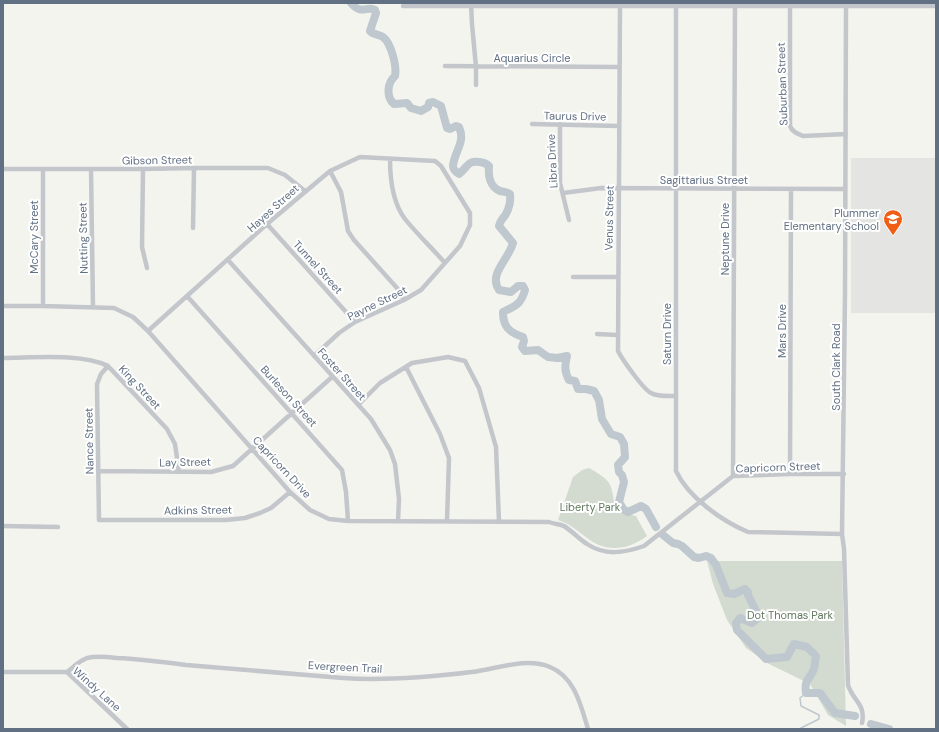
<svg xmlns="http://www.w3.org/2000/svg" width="939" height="732" font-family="'DM Sans',sans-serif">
	<rect width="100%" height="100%" fill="#f4f4ef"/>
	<!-- built -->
	<path fill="#e4e5e3" d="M 851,158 L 936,158 L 936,313 L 851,313 Z"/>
	<!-- green -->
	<path fill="#d3dbd0" d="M 589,468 C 596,472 608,478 611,487 C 614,496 613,504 618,512 L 636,516 L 647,536 C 630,549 608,553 590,540 C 578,532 573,525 558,520 L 573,477 L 582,470 Z
		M 707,561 L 842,561 L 846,726 L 828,715 L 810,684 L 769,664 L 746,648 L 727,620 L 713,584 Z"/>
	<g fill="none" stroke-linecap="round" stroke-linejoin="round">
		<!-- stream -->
		<path stroke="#bec8ce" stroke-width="1.5" d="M 799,729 L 819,719 L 819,715 L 801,706 L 800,698 L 806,693"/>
		<!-- river -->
		<path stroke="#bec8ce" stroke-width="8" d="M 351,3 C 362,16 367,5 375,10 L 376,13 L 370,31 C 373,35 379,34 383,37 C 391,43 397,66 395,76 C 387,83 386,97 394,104 L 407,103 L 411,108 L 421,111 L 428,107 L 429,103 L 433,102 L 441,106 L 447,128 L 450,129 L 456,126 L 459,127 C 466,142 454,152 453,166 C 453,170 456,172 459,174 C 468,167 467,160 480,162 C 485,163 486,163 489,166 C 488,176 490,187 500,191 C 504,192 507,192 510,194 C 511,200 509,209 506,214 C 503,219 500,220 499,226 L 513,243 C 509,259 488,274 499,290 L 511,292 L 518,286 L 523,286 L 525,290 C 521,304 516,306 503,312 C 503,327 509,332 523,337 L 524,341 L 522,347 L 525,351 L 538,350 L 548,357 L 557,358 L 567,356 C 565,365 564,371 569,380 L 575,381 L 578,389 L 586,389 L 594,391 L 599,400 L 602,419 L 611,434 L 620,437 L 624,444 L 625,457 L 618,465 L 619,472 L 622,475 L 624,482 L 619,502 L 624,510 L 628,512 L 641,506 L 646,509 L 656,527
			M 663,535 L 673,543 L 678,544 L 682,546 L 694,557 L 699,558 L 706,556 L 711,558 L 716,565 L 727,593 L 734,594 L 745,589 L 748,592 L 748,595 L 758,615 L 757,619 L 752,623 L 740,618 L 736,623 L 737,630 L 766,659 L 787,657 L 794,644 L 807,647 L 816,656 C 815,660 815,665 814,669 C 810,680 804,678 806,693 L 820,693 L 835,713 L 855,716
			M 871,724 L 889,729"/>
		<!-- minor -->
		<path stroke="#c3c6ca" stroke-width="4.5" d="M 471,3 L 472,24 L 476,67 L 476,85
			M 403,6 L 936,6
			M 620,6 L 618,351 C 622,359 643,389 651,393 C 658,397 668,396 676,396
			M 676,6 L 676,471 C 688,497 722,521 748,532 L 842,534
			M 790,6 L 790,126 C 792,132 798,134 803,136 L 846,134
			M 846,7 L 845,293 L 842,534 L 844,549 L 848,685 C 853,701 866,704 862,723
			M 445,66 L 618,67
			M 532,124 L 618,126
			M 560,124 L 560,183 L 569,220
			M 390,159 C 390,178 392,202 405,219 C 417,234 432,248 445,263
			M 3,169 L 143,169 L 194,168 L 268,168 L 285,175 L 305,191
			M 43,169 L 43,306
			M 91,169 L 93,307
			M 143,169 L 142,247 L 147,268
			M 330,171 L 341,192 L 348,231 L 354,240 L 397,288 L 404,300
			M 563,193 L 601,188 L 845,189
			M 267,224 L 355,322
			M 193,228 L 194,168
			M 228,260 L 371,419 L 390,450 L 395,464 L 399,499 L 398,521
			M 573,277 L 618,277
			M 187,296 L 342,470 L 346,492 L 348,521
			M 3,306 L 43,306 L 114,308 L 133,317 L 148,331 L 290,492 L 310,510 L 329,519 L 348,521 L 549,522 C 554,524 560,524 564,526 C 572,531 579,539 587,544 C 605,556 624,553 644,546 L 733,476 L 790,474 L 844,474
			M 148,331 L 267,224 L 330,171 L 360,157 L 435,161 L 441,166 L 470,213 L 470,225 L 460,246 L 421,290 L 404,300 L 355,322 L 339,333 L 314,356
			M 597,334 L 617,335
			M 3,358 C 33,358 81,353 108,366 L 167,429 L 175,444 L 179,472
			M 108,366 L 101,374 L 97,384 L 99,520 L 226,520 L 245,518 L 260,513 L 271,508 L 290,492
			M 406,367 L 440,434 L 449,458 L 447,521
			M 358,405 L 380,383 L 412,363 L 448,357 L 465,361 L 479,388 L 496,447 L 499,522
			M 99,471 L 211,472 L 233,466 L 332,377
			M 790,474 L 791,189
			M 733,476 L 735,3
			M 3,526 L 58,527
			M 3,672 L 67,672 L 127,729
			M 67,672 C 75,666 82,658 92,657 C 100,656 109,657 117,658 C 140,659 163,662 186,665 C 238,669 290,674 343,678 C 386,681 430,677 472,672 C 497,669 525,657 550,667 C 575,677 581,706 588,729"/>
	</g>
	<!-- icons -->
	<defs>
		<symbol id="school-pin" viewBox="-11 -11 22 30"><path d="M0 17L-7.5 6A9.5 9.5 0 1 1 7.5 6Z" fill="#f05d14" stroke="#fff"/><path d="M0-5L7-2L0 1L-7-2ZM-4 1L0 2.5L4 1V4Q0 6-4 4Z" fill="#fff"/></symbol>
	</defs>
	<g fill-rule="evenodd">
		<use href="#school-pin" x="882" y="208" width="22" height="30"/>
	</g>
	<g text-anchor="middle" stroke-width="4" stroke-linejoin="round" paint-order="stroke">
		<!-- street labels -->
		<g font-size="11" fill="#617083" stroke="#fff">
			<text x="532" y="62">Aquarius Circle</text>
			<text transform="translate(782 84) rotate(-92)" y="4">Suburban Street</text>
			<text transform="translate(575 116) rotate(1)" y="4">Taurus Drive</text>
			<text transform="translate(157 160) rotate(-1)" y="4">Gibson Street</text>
			<text transform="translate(552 161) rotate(-93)" y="4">Libra Drive</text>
			<text x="704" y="184">Sagittarius Street</text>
			<text transform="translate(273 208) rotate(-42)" y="4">Hayes Street</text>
			<text transform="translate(609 218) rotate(-89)" y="4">Venus Street</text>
			<text transform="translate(34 237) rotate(-90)" y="4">McCary Street</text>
			<text transform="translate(83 238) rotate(-91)" y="4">Nutting Street</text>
			<text transform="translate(725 239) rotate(-90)" y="4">Neptune Drive</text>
			<text transform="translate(318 267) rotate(48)" y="4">Tunnel Street</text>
			<text transform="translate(377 303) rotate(-26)" y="4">Payne Street</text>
			<text transform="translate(782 331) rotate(-90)" y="4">Mars Drive</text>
			<text transform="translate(667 334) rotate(-90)" y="4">Saturn Drive</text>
			<text transform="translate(836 367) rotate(-90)" y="4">South Clark Road</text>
			<text transform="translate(342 374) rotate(48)" y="4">Foster Street</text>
			<text transform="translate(140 387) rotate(47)" y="4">King Street</text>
			<text transform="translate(289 396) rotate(48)" y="4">Burleson Street</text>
			<text transform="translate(89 441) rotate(-91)" y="4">Nance Street</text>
			<text transform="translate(185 462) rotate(-1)" y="4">Lay Street</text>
			<text transform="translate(282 467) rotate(47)" y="4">Capricorn Drive</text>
			<text transform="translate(778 467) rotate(-2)" y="4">Capricorn Street</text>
			<text transform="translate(198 510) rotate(-1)" y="4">Adkins Street</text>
			<text transform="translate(345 667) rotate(3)" y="4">Evergreen Trail</text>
			<text transform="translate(97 689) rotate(42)" y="4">Windy Lane</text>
		</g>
		<!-- poi labels -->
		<g font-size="11" fill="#617083" stroke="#fff" text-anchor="end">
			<text x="879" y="217">Plummer<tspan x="879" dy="13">Elementary School</tspan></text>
		</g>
		<!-- park labels -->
		<g font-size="11" fill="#627960" stroke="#fff">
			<text x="590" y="511">Liberty Park</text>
			<text x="790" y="619">Dot Thomas Park</text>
		</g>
	</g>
	<!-- border -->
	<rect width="939" height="732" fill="none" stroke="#617083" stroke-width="8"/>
</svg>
